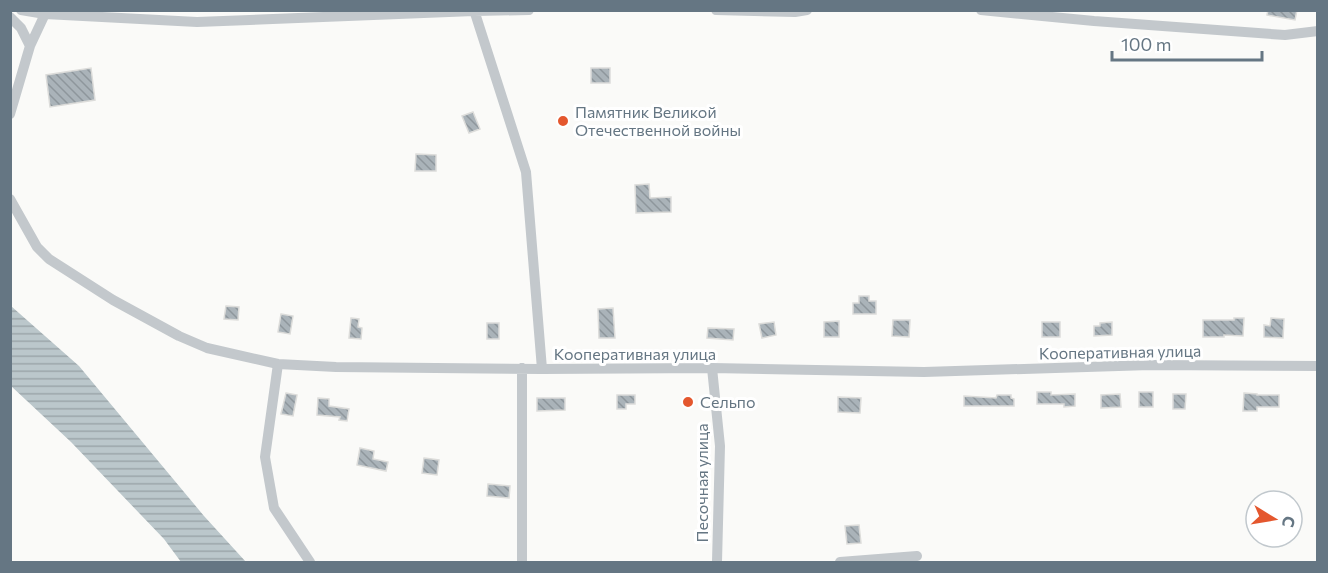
<svg xmlns="http://www.w3.org/2000/svg" width="1328" height="573" font-family="Commissioner,sans-serif">
	<defs>
		<pattern id="water-rules" width="6" height="5" patternUnits="userSpaceOnUse" patternTransform="scale(1.5)"><rect width="6" height="5" fill="#bbc7cb"/><path d="M0 2.5h6" fill="none" stroke="#9ca6aa"/></pattern>
		<pattern id="building-back-hatch" width="6" height="6" patternUnits="userSpaceOnUse" patternTransform="scale(1.5)"><rect width="6" height="6" fill="#aab3b9"/><path d="M-1 5l2 2M0 0l6 6M5-1l2 2" fill="none" stroke="#8e969c"/></pattern>
	</defs>
	<rect width="100%" height="100%" fill="#fafaf8"/>
	<!-- water -->
	<path fill="url(#water-rules)" d="M 11,306 L 79,366 L 204,516 L 246,562 L 181,562 L 164,539 L 71,442 L 11,386 Z"/>
	<!-- building -->
	<path fill="url(#building-back-hatch)" stroke="#dcdcda" stroke-width="1.5" d="M 1268,10 L 1297,10 L 1295,20 L 1267,15 Z
		M 91,68 L 95,100 L 50,107 L 46,75 Z
		M 591,68 L 610,68 L 610,83 L 591,83 Z
		M 473,112 L 480,129 L 469,133 L 462,116 Z
		M 416,154 L 436,155 L 436,171 L 415,171 Z
		M 649,184 L 650,198 L 671,197 L 671,212 L 636,213 L 635,185 Z
		M 859,296 L 869,296 L 869,301 L 876,301 L 876,314 L 853,314 L 853,303 L 859,303 Z
		M 226,306 L 239,307 L 238,320 L 224,319 Z
		M 613,308 L 615,338 L 599,338 L 598,309 Z
		M 281,314 L 293,316 L 290,334 L 278,332 Z
		M 351,318 L 359,319 L 358,327 L 362,328 L 361,339 L 349,338 Z
		M 1234,318 L 1244,318 L 1243,336 L 1224,335 L 1224,337 L 1203,337 L 1203,320 L 1234,320 Z
		M 1271,318 L 1284,319 L 1283,338 L 1264,337 L 1264,325 L 1270,326 Z
		M 893,320 L 910,320 L 909,337 L 892,336 Z
		M 839,321 L 839,337 L 824,337 L 824,322 Z
		M 774,322 L 776,335 L 762,338 L 759,324 Z
		M 1042,322 L 1060,322 L 1060,337 L 1042,337 Z
		M 1112,322 L 1112,335 L 1094,336 L 1094,326 L 1100,326 L 1100,323 Z
		M 487,323 L 499,323 L 499,339 L 487,339 Z
		M 708,328 L 734,329 L 733,340 L 707,338 Z
		M 1037,392 L 1051,392 L 1051,395 L 1075,394 L 1075,406 L 1064,407 L 1064,404 L 1037,404 Z
		M 1139,392 L 1153,392 L 1153,407 L 1139,407 Z
		M 286,393 L 297,395 L 293,416 L 281,414 Z
		M 1244,393 L 1257,394 L 1257,395 L 1279,395 L 1279,407 L 1257,407 L 1257,411 L 1243,411 Z
		M 1120,394 L 1121,407 L 1101,408 L 1101,395 Z
		M 1173,394 L 1186,394 L 1185,409 L 1173,409 Z
		M 617,395 L 635,395 L 635,404 L 626,404 L 626,409 L 617,409 Z
		M 997,395 L 1011,395 L 1011,398 L 1014,399 L 1014,406 L 964,406 L 964,396 L 996,398 Z
		M 838,397 L 861,398 L 860,413 L 838,412 Z
		M 318,398 L 329,399 L 329,406 L 349,409 L 347,421 L 339,420 L 340,417 L 317,415 Z
		M 537,398 L 565,398 L 565,410 L 537,411 Z
		M 360,448 L 374,451 L 373,459 L 388,462 L 386,471 L 357,465 Z
		M 424,458 L 439,460 L 437,475 L 422,473 Z
		M 488,484 L 510,486 L 509,498 L 487,496 Z
		M 859,525 L 861,543 L 847,544 L 845,526 Z"/>
	<g fill="none" stroke-linecap="round" stroke-linejoin="round">
		<!-- minor -->
		<path stroke="#c3c8cc" stroke-width="10" d="M 21,10 L 45,14 L 197,22 L 474,11 L 529,10
			M 474,10 L 526,172 L 542,369
			M 716,10 L 795,12 L 807,10
			M 981,10 L 1094,21 L 1285,35 L 1318,31
			M 10,17 L 21,28 L 30,46 L 10,114
			M 30,46 L 45,14
			M 10,199 L 37,247 L 49,259 L 113,300 L 179,336 L 207,348 L 278,364 L 336,367 L 542,369 L 712,368 L 924,372 L 1150,365 L 1318,366
			M 278,364 L 265,457 L 274,508 L 310,562
			M 712,368 L 720,446 L 717,562
			M 522,562 L 522,368
			M 840,562 L 917,556"/>
	</g>
	<!-- markers -->
	<g fill="#e4572e" stroke="#fff" stroke-width="2">
		<circle cx="563" cy="121" r="6"/>
		<circle cx="688" cy="402" r="6"/>
	</g>
	<g text-anchor="middle" stroke-width="6" stroke-linejoin="round" paint-order="stroke">
		<!-- poi labels -->
		<g font-size="16" fill="#657683" stroke="#fff" text-anchor="start">
			<text x="575" y="118">Памятник Великой<tspan x="575" dy="18">Отечественной войны</tspan></text>
			<text x="700" y="408">Сельпо</text>
		</g>
		<!-- street labels -->
		<g font-size="16" fill="#657683" stroke="#fff">
			<text transform="translate(1120 352) rotate(-1)" y="6">Кооперативная улица</text>
			<text x="635" y="360">Кооперативная улица</text>
			<text transform="translate(702 483) rotate(-90)" y="6">Песочная улица</text>
		</g>
	</g>
	<!-- border -->
	<rect width="1328" height="573" fill="none" stroke="#657683" stroke-width="24"/>
	<!-- north arrow -->
	<g transform="translate(1274 519) rotate(101)"><circle r="28" fill="#ffffff" stroke="#c1c8cd" stroke-width="1.5"/>
	<path d="M0-4.5L10 22L0 15L-10 22Z" fill="#e4572e"/>
	<text y="-9" font-size="16" font-weight="bold" text-anchor="middle" fill="#657683">С</text>
	</g>
	<!-- scale -->
	<path d="M1112 51v9h150v-9" fill="none" stroke="#657683" stroke-width="3"/>
	<text x="1121" y="51" font-size="18" fill="#657683" stroke="#ffffff" stroke-width="4.5" paint-order="stroke">100 m</text>
</svg>
